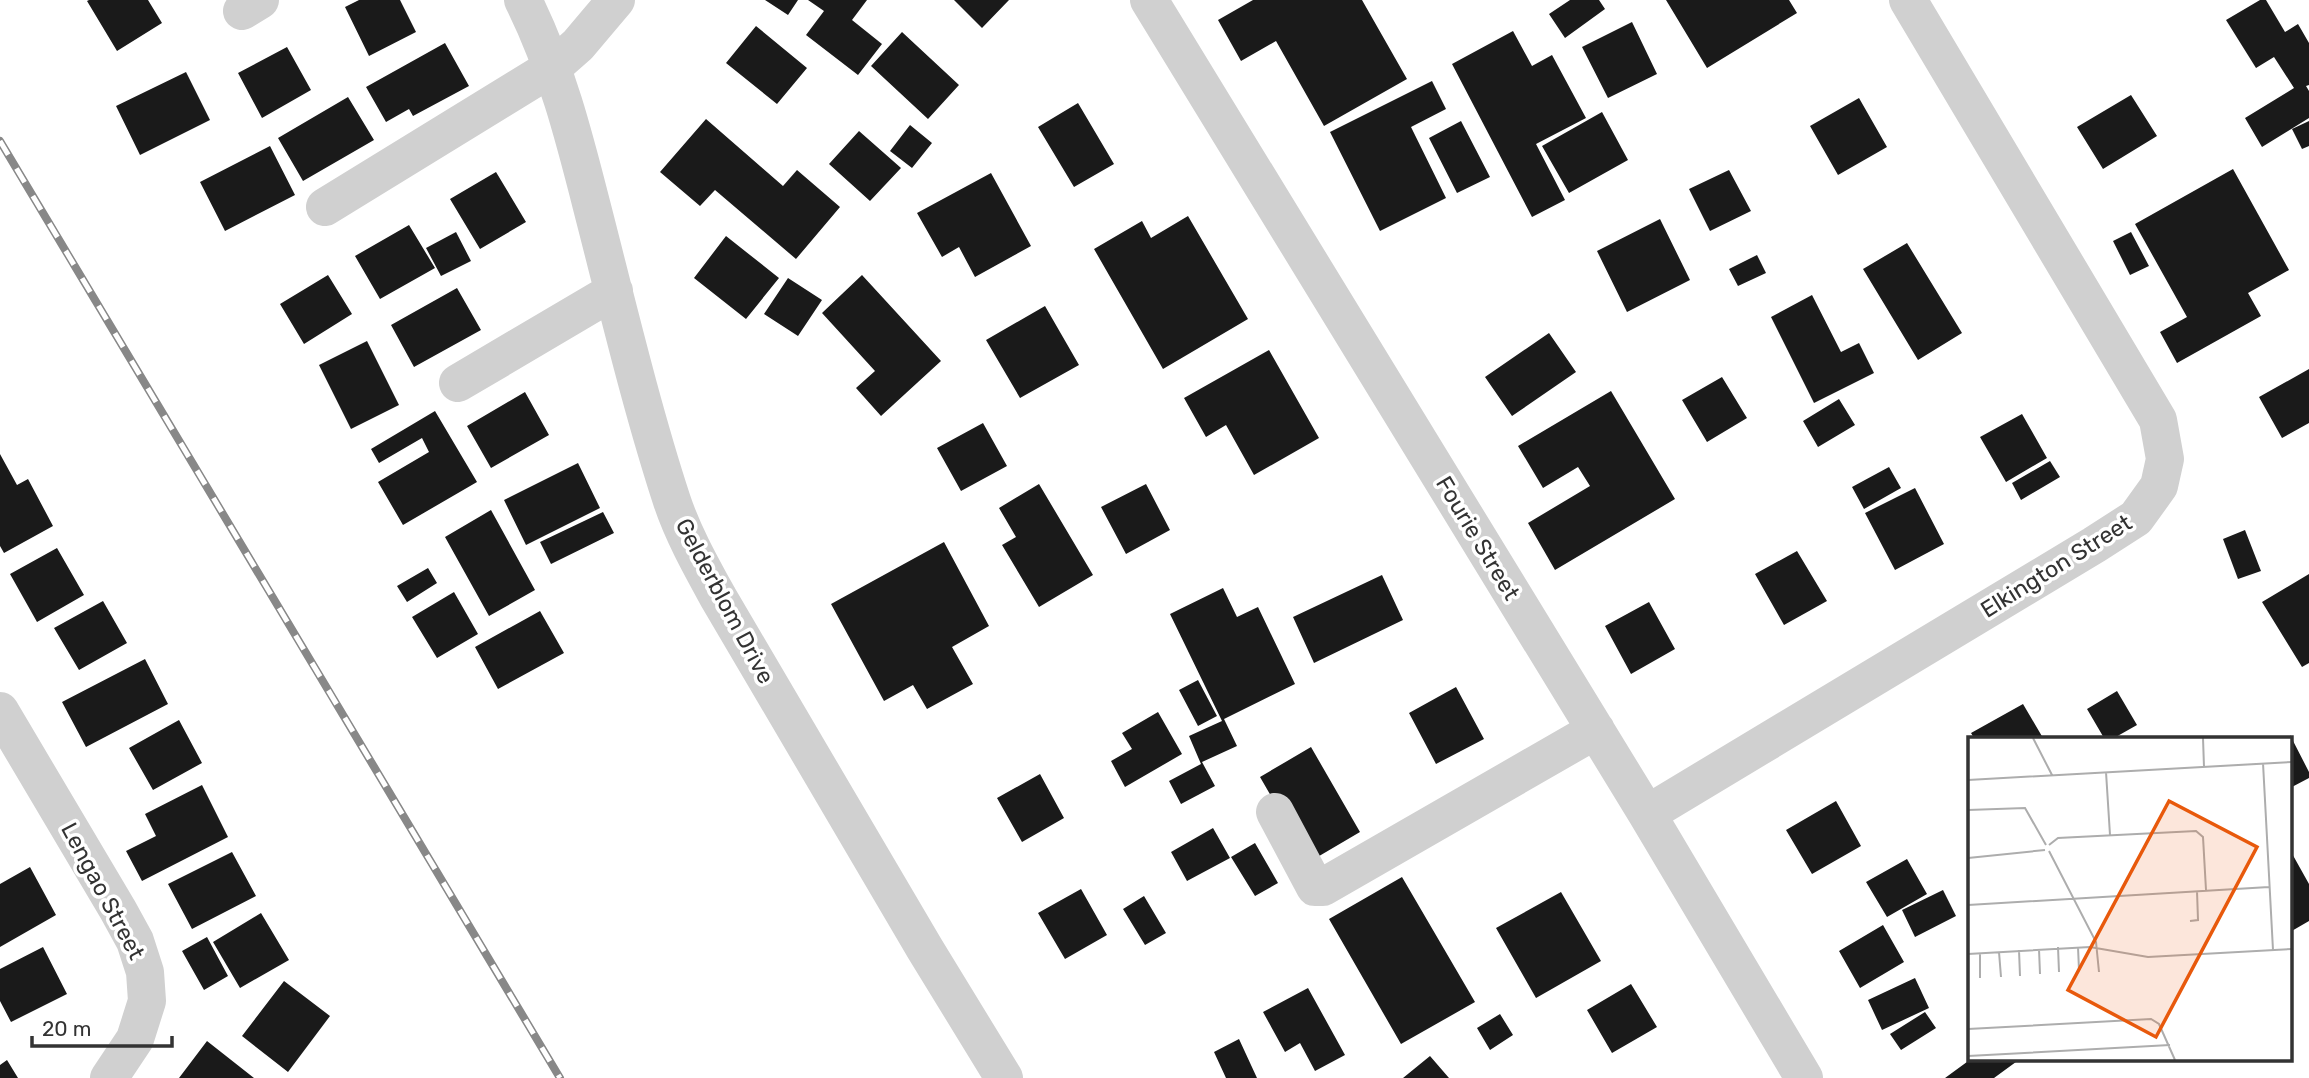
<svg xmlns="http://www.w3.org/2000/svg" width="2309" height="1078" font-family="Rubik,sans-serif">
	<rect width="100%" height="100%" fill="#fff"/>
	<!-- building -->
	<path fill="#1a1a1a" d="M 89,0 L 148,0 L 162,23 L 117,51 L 87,1 Z
		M 359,0 L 400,0 L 416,32 L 369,56 L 345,7 Z
		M 765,0 L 798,0 L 788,15 Z
		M 808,0 L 867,0 L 852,20 L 882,44 L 858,75 L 806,35 L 824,11 Z
		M 954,0 L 1009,0 L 982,28 Z
		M 1253,0 L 1362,0 L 1407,79 L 1324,126 L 1276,41 L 1241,61 L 1218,20 Z
		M 1570,0 L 1599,0 L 1605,9 L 1565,38 L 1549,14 Z
		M 1666,0 L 1789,0 L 1797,13 L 1707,68 Z
		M 2260,0 L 2266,0 L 2285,32 L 2298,24 L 2309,43 L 2309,85 L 2306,86 L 2309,91 L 2309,118 L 2262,147 L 2245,118 L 2294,88 L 2274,57 L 2256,68 L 2226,20 Z
		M 1632,22 L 1657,74 L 1608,98 L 1582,47 Z
		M 756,26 L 807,68 L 777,104 L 726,63 Z
		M 1513,31 L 1532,66 L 1552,55 L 1586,118 L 1536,144 L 1565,200 L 1532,217 L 1452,64 Z
		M 902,32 L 959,85 L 928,119 L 871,66 Z
		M 445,43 L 469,86 L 413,116 L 409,109 L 386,122 L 366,87 Z
		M 287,47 L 311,90 L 262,118 L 238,73 Z
		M 186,72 L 210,120 L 140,155 L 116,106 Z
		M 1432,81 L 1446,109 L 1411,127 L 1446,198 L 1380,231 L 1330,132 Z
		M 2131,95 L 2157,136 L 2103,169 L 2077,127 Z
		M 348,97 L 374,140 L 303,181 L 278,138 Z
		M 1859,98 L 1887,147 L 1838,175 L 1810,126 Z
		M 1078,103 L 1114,164 L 1074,187 L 1038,127 Z
		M 1602,112 L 1628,160 L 1569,193 L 1542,146 Z
		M 706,119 L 783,186 L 797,170 L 840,207 L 796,259 L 715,190 L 700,206 L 660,172 Z
		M 1461,121 L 1490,177 L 1457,193 L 1429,138 Z
		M 2309,121 L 2309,146 L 2302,149 L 2292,129 Z
		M 910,125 L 932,143 L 912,168 L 890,151 Z
		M 859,131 L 901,168 L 870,201 L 829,164 Z
		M 270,146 L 295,195 L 225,231 L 200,182 Z
		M 2233,169 L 2289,270 L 2248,293 L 2261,316 L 2177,363 L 2160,332 L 2187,317 L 2135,224 Z
		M 1729,170 L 1751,211 L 1710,231 L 1689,189 Z
		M 496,172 L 526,222 L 480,249 L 450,199 Z
		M 991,173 L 1031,246 L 975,277 L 959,247 L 942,257 L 917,213 Z
		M 1188,216 L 1248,319 L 1163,369 L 1094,249 L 1142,221 L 1151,238 Z
		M 1660,219 L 1690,280 L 1627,312 L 1597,251 Z
		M 409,225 L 435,268 L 380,299 L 355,256 Z
		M 456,232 L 471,261 L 441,276 L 426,248 Z
		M 2131,232 L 2149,266 L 2130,275 L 2113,241 Z
		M 726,236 L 779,278 L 746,319 L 694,278 Z
		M 1907,243 L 1962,333 L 1918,360 L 1863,269 Z
		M 1757,255 L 1766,273 L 1738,286 L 1729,269 Z
		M 328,275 L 352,314 L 304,344 L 280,304 Z
		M 862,275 L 941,361 L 881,416 L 856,388 L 875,371 L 822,313 Z
		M 788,278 L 822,300 L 798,336 L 764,314 Z
		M 457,288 L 481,330 L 414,367 L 391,325 Z
		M 1812,295 L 1841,352 L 1859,343 L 1874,373 L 1814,403 L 1771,317 Z
		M 1045,306 L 1079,365 L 1020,398 L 986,340 Z
		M 1549,333 L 1576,372 L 1512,416 L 1485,377 Z
		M 367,341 L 399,405 L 351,429 L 319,365 Z
		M 1269,350 L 1319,438 L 1254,475 L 1226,425 L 1206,437 L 1184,398 Z
		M 2309,369 L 2309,423 L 2282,438 L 2259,397 Z
		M 1722,377 L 1747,418 L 1707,442 L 1682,400 Z
		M 1611,391 L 1675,499 L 1555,570 L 1528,523 L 1590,486 L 1578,467 L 1543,488 L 1518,446 Z
		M 525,392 L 549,435 L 491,468 L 467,426 Z
		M 1839,399 L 1855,425 L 1818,447 L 1803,421 Z
		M 435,411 L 477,482 L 403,525 L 378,482 L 429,452 L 422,438 L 379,463 L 371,449 Z
		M 2022,414 L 2047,458 L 2006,482 L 1980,437 Z
		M 983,423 L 1007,466 L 961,491 L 937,448 Z
		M 0,454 L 17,485 L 28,479 L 53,526 L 4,553 L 0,546 Z
		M 2050,461 L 2060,477 L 2021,500 L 2012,483 Z
		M 578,463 L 600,508 L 526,545 L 504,500 Z
		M 1889,467 L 1901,488 L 1864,509 L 1852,487 Z
		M 1039,484 L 1093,575 L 1039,607 L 1002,545 L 1016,537 L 999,508 Z
		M 1146,484 L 1170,530 L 1126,554 L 1101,507 Z
		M 1915,488 L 1944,544 L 1895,570 L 1865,513 Z
		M 491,510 L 535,590 L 489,616 L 445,537 Z
		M 603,512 L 614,533 L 551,564 L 540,542 Z
		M 2245,530 L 2261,571 L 2238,579 L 2223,539 Z
		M 944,542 L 989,626 L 952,647 L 973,684 L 927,709 L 913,685 L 884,701 L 831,604 Z
		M 57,548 L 84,595 L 37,622 L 10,574 Z
		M 1797,551 L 1827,601 L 1784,625 L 1755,574 Z
		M 428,568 L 437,583 L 407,602 L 397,586 Z
		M 2309,574 L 2309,663 L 2302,667 L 2262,602 Z
		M 1382,575 L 1403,620 L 1314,663 L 1293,617 Z
		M 1223,588 L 1237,617 L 1258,607 L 1295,684 L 1224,719 L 1237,746 L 1202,762 L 1215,786 L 1181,804 L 1169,781 L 1201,764 L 1189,736 L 1222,721 L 1170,614 Z
		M 454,592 L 478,634 L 437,658 L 412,617 Z
		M 103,601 L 127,643 L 79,670 L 54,628 Z
		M 1649,602 L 1675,649 L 1631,674 L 1605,626 Z
		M 540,611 L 564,653 L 498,689 L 475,647 Z
		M 145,659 L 168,704 L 86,747 L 62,702 Z
		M 1198,680 L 1217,716 L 1198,726 L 1179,690 Z
		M 1456,687 L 1484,739 L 1436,764 L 1409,713 Z
		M 2117,691 L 2137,725 L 2114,738 L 2104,738 L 2087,709 Z
		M 2023,704 L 2043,738 L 1974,738 L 1971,733 Z
		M 1158,712 L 1182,754 L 1125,787 L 1111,761 L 1132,749 L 1122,733 Z
		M 179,720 L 202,763 L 153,790 L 129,748 Z
		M 2290,735 L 2309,772 L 2309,778 L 2290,788 Z
		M 1311,747 L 1360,832 L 1309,862 L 1260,777 Z
		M 1040,774 L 1064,818 L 1022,842 L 997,798 Z
		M 202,785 L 228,837 L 142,881 L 126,851 L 156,836 L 145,814 Z
		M 1836,801 L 1861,846 L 1812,874 L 1786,830 Z
		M 1213,828 L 1230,858 L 1187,881 L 1171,852 Z
		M 1255,843 L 1278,883 L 1255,896 L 1231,857 Z
		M 2290,850 L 2309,884 L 2309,921 L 2290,932 Z
		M 232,852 L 256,896 L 192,929 L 168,884 Z
		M 1907,859 L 1927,894 L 1887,917 L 1866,882 Z
		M 30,867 L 56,915 L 0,947 L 0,884 Z
		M 1402,877 L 1475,1002 L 1401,1044 L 1329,919 Z
		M 1081,889 L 1107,935 L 1065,959 L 1038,913 Z
		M 1943,890 L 1956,916 L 1915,937 L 1902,910 Z
		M 1561,892 L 1601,961 L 1536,998 L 1496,928 Z
		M 1144,896 L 1166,933 L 1145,945 L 1123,909 Z
		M 261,913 L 289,960 L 240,988 L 213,942 Z
		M 1883,925 L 1904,962 L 1860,988 L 1839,951 Z
		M 207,937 L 228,976 L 204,990 L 182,951 Z
		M 43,947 L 67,994 L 11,1022 L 0,1001 L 0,969 Z
		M 1915,978 L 1929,1008 L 1882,1030 L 1868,1000 Z
		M 284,981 L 330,1016 L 288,1072 L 242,1036 Z
		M 1631,984 L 1657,1027 L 1612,1053 L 1587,1010 Z
		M 1308,988 L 1345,1055 L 1315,1071 L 1300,1043 L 1285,1052 L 1263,1012 Z
		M 1925,1012 L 1936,1028 L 1901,1050 L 1890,1034 Z
		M 1500,1014 L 1513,1035 L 1490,1050 L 1477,1028 Z
		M 1239,1039 L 1257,1078 L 1226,1078 L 1214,1052 Z
		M 207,1041 L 254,1078 L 179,1078 Z
		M 1430,1056 L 1449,1078 L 1403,1078 Z
		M 1971,1059 L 2020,1059 L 1994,1078 L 1945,1078 Z
		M 7,1060 L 18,1078 L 0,1078 L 0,1065 Z"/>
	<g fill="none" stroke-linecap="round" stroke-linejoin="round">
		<!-- minor -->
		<path stroke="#d0d0d0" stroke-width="38" d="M 523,0 C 556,66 574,136 592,207 C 617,304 641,406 672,501 C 683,534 701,566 718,597 L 925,949 L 1004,1078
			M 1149,0 L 1647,814 L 1804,1078
			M 242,11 L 260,0
			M 325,207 L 553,67 L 578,45 L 616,0
			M 458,383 L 614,291
			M 0,711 L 118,910 L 135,941 L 145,972 L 147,1001 L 135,1039 L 109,1078
			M 1275,812 L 1315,887 L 1323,887 L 1596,730
			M 1647,814 L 2094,545 L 2136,518 L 2159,486 L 2165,459 L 2158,420 L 1908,0"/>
		<defs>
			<path id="rail" d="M 0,141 L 560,1078"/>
		</defs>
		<!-- rail casing -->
		<use href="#rail" stroke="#888" stroke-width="8"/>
		<!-- rail -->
		<use href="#rail" stroke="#fff" stroke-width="5" stroke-dasharray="16" stroke-linecap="butt"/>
	</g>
	<g text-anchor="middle" stroke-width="7" stroke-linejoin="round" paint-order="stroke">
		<!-- street labels -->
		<g font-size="23" fill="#333" stroke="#fff">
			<text transform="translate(1478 538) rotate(59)" y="8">Fourie Street</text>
			<text transform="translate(2056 566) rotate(-32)" y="8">Elkington Street</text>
			<text transform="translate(725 601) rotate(62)" y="8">Gelderblom Drive</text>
			<text transform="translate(103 891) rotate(62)" y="8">Lengao Street</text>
		</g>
	</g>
	<!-- overview -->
	<g transform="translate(1968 737)">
		<rect width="324" height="324" fill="#fff"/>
		<path fill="none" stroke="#adadad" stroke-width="2" d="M 65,1 L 84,38M 235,1 L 236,30M 295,26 L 305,213M 138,35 L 142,98M 0,43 L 324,25M 0,73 L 57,71 L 78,108M 81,108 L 90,101 L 228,94 L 235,100 L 238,153M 81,114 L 128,205 L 131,235M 0,121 L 77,113M 0,168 L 301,150M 222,184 L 230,183 L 229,154M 90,210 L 91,235M 110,210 L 111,233M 71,212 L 72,237M 51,213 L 52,239M 31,215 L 33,240M 12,216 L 12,241M 0,217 L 122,210 L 180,220 L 324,212M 0,292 L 183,282 L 191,287 L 207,323M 0,319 L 202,308"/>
		<path fill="#e8590c" fill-opacity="0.15" stroke="#e8590c" stroke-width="3.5" d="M 201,64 L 289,110 L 188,300 L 100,253 Z"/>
		<rect width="324" height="324" fill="none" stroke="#333" stroke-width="3.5"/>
	</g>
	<!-- scale -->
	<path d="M32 1036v10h140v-10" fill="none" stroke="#333333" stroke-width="3.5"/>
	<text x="42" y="1036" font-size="21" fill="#333333" stroke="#ffffff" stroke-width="5" paint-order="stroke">20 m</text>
</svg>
